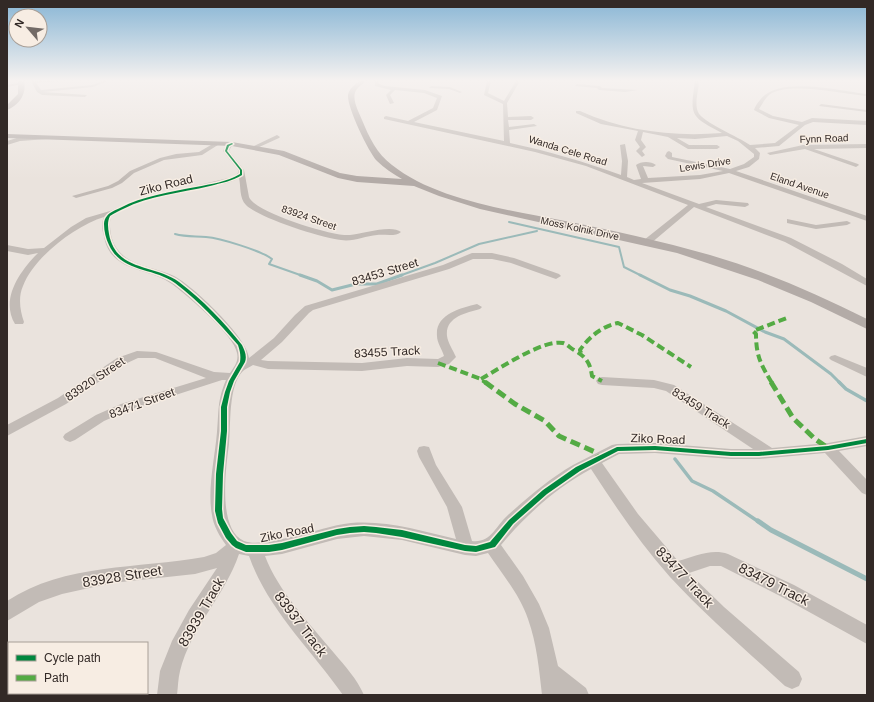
<svg xmlns="http://www.w3.org/2000/svg" width="874" height="702" font-family="Arial,sans-serif">
	<rect width="100%" height="100%" fill="#eae3dd"/>
	<g fill="none" stroke-linecap="round" stroke-linejoin="round">
		<!-- stream-far3 -->
		<path stroke="#9bbab9" stroke-width="2" d="M 509,222 L 619,247 L 624,267 L 642,276
			M 175,234 C 186,237 195,236 206,237 C 220,238 262,251 272,259 L 269,264 L 303,276
			M 399,276 L 435,263 L 479,244 L 537,231"/>
		<!-- stream-far2 -->
		<path stroke="#9bbab9" stroke-width="3" d="M 300,275 L 317,281 L 332,290 L 356,284 L 377,284 L 402,275
			M 640,275 L 670,290 L 690,296 L 726,311 L 765,332 L 784,339 L 831,374 L 840,383"/>
		<!-- stream-far1 -->
		<path stroke="#9bbab9" stroke-width="3.5" d="M 839,382 L 846,389 L 867,401
			M 675,459 L 692,481 L 713,491 L 759,522"/>
		<!-- stream -->
		<path stroke="#9bbab9" stroke-width="5" d="M 758,521 L 771,530 L 867,579"/>
		<!-- street -->
		<path fill="#c2bbb6" fill-rule="evenodd" d="M 31,81 L 67,81 L 36,83 L 41,90 L 92,85 L 103,81 L 108,81 L 93,87 L 43,92 L 87,95 L 85,97 L 42,95 L 37,92 Z
			M 375,81 L 379,81 L 379,84 L 385,86 L 425,90 L 442,96 L 437,110 L 414,122 L 504,141 L 503,104 L 484,95 L 487,81 L 491,81 L 488,93 L 504,101 L 516,81 L 520,81 L 507,103 L 508,117 L 531,116 L 534,118 L 531,120 L 508,120 L 509,127 L 534,124 L 537,126 L 509,130 L 510,143 C 548,151 585,162 621,175 L 622,161 L 620,145 L 625,144 L 628,161 L 627,177 L 634,180 L 641,179 L 636,165 C 641,161 651,161 656,165 L 653,167 L 643,166 L 648,178 L 700,175 L 723,171 L 668,159 L 665,156 L 667,152 L 669,151 L 672,153 L 672,157 L 730,169 L 744,164 L 754,157 L 754,154 L 738,141 L 727,136 L 695,139 L 677,138 L 689,145 L 717,145 L 720,147 L 717,149 L 688,149 L 668,137 L 643,132 L 641,140 L 646,147 L 642,151 L 645,155 L 642,157 L 636,151 L 640,147 L 635,140 L 638,131 L 601,124 L 576,113 L 576,111 L 580,111 C 625,131 673,137 722,133 C 690,116 690,116 695,81 L 699,81 C 699,90 694,103 698,112 C 702,122 739,137 750,145 L 775,143 L 799,125 L 769,118 L 754,110 C 755,107 757,103 760,100 C 778,75 840,91 867,94 L 867,96 C 844,94 792,82 772,93 C 766,96 763,103 759,109 L 773,116 L 802,122 L 812,118 L 867,121 L 867,125 L 813,122 L 805,125 L 779,146 L 755,148 L 760,153 L 759,159 L 749,167 L 736,171 L 867,216 L 867,221 L 729,173 L 700,179 L 642,183 L 699,204 L 716,200 L 748,203 L 749,205 L 745,207 L 716,204 L 706,207 L 791,238 L 842,264 L 867,279 L 867,286 L 785,242 L 694,207 L 650,244 L 644,244 L 643,242 L 644,240 L 688,205 L 586,166 L 535,152 L 384,119 L 384,117 L 386,116 L 408,121 L 433,108 L 437,98 L 424,93 L 395,90 L 390,95 L 394,103 L 390,104 L 386,95 L 391,90 L 375,86 Z
			M 22,82 L 23,84 L 7,87 L 7,85 Z
			M 577,84 L 600,86 L 602,88 L 638,90 L 625,92 L 599,90 L 597,88 L 575,86 Z
			M 431,86 L 450,87 L 462,92 L 460,93 L 449,89 L 429,88 Z
			M 821,104 L 867,110 L 867,112 L 819,106 Z
			M 277,135 L 280,137 L 279,138 L 257,148 L 252,147 Z
			M 46,136 L 48,137 L 48,139 L 20,141 L 7,145 L 7,141 L 20,137 Z
			M 216,142 L 221,143 L 202,155 L 164,160 L 134,173 L 122,183 L 112,188 L 76,198 L 72,196 L 108,186 L 118,181 L 130,171 L 160,158 L 176,154 L 199,152 Z
			M 232,142 L 235,144 L 231,147 L 229,151 L 244,170 L 249,197 C 254,212 334,237 350,235 C 362,234 392,224 401,232 C 396,237 384,234 377,235 C 365,236 353,242 341,240 C 322,238 259,218 246,205 C 239,198 241,186 239,178 C 231,183 221,184 212,186 C 181,194 137,197 111,217 C 109,223 110,229 111,235 C 118,266 150,265 174,276 C 192,285 248,338 249,358 L 274,338 L 295,315 L 305,306 L 443,265 L 472,253 L 492,253 L 514,258 L 559,274 L 561,276 L 556,279 L 553,278 L 511,263 L 492,259 L 473,259 L 449,269 L 313,310 L 309,313 L 282,342 L 261,360 L 268,361 L 362,363 L 407,358 L 438,359 L 444,356 C 442,349 437,343 437,336 C 435,314 461,308 477,304 L 482,307 L 480,309 C 466,313 445,317 447,336 C 448,343 453,350 456,357 L 449,364 L 438,367 L 407,366 L 362,371 L 268,369 L 253,365 C 250,367 245,369 243,371 C 228,385 231,426 229,444 C 226,468 217,529 244,541 C 256,546 283,539 295,536 C 314,532 332,525 351,523 C 386,520 422,531 456,539 L 447,507 L 419,457 L 417,451 L 419,447 L 424,446 L 429,447 L 436,465 L 462,507 L 472,541 C 491,543 495,527 507,516 C 528,497 549,479 573,465 C 586,458 599,452 612,445 L 617,444 L 655,443 L 731,449 L 753,449 L 666,391 L 654,388 L 602,385 L 598,384 L 596,381 L 598,378 L 602,377 L 654,380 L 674,385 L 772,448 L 828,443 L 867,436 L 867,446 L 839,451 L 867,480 L 867,495 L 862,493 L 825,453 L 759,459 L 731,459 L 655,453 L 619,454 L 602,463 L 638,514 L 678,561 C 694,557 711,548 728,554 L 794,585 L 867,625 L 867,644 L 782,597 L 721,566 L 710,566 L 689,573 L 724,607 L 799,672 L 802,679 L 799,686 L 792,689 L 785,686 C 746,650 706,616 670,577 C 640,543 615,506 591,469 C 557,487 526,515 501,545 L 523,576 L 539,604 L 549,628 L 558,666 L 586,688 L 589,695 L 542,695 C 539,670 537,644 528,619 C 520,595 502,574 488,553 L 476,556 L 465,555 L 402,540 L 364,536 L 337,539 L 282,554 L 265,556 C 278,591 310,624 334,653 C 345,666 357,679 364,695 L 343,695 C 311,649 268,610 249,556 L 239,554 C 225,596 191,627 180,671 C 178,679 178,687 177,695 L 157,695 L 160,671 L 172,641 L 189,610 L 217,568 L 195,574 L 112,583 L 62,594 L 39,602 L 7,621 L 7,601 C 65,563 138,569 204,557 L 216,553 L 226,545 C 220,537 213,525 212,515 C 207,490 215,457 217,432 C 219,411 217,401 226,380 L 222,380 L 129,410 L 104,421 L 75,440 L 70,442 L 65,440 L 63,437 L 65,434 L 96,415 L 121,404 L 206,378 L 155,358 L 138,358 L 125,364 L 66,404 L 7,436 L 7,425 L 58,398 L 117,358 L 137,351 L 156,352 L 214,372 L 230,373 C 234,367 239,361 237,353 C 235,336 187,295 172,284 C 149,267 110,273 104,236 C 102,230 101,224 104,217 C 75,226 34,257 23,286 C 18,297 20,311 24,322 L 23,324 L 15,324 C 0,299 20,271 38,253 L 28,255 L 7,251 L 7,245 L 28,249 L 44,248 L 71,227 L 86,218 L 110,211 L 139,199 L 233,177 L 238,173 L 238,170 L 223,151 L 226,145 Z
			M 867,144 L 867,148 L 814,149 L 858,164 L 859,165 L 856,167 L 805,149 L 770,155 L 767,153 L 803,145 Z
			M 787,219 L 816,225 L 847,221 L 851,223 L 847,225 L 816,229 L 787,223 Z
			M 835,355 L 867,368 L 867,377 L 831,360 L 829,358 L 831,356 Z"/>
		<!-- secondary -->
		<path fill="#b3aba7" fill-rule="evenodd" d="M 18,81 L 24,81 C 27,94 19,105 7,110 L 7,105 L 18,94 Z
			M 360,81 L 366,81 C 363,84 359,86 357,89 C 350,97 359,112 362,120 C 369,137 377,154 392,165 C 434,199 508,210 560,220 C 611,230 661,241 710,255 C 765,271 817,294 867,319 L 867,329 L 811,302 L 758,280 L 677,253 L 480,209 L 439,196 L 414,186 L 357,182 L 338,178 L 279,155 L 232,146 L 7,138 L 7,134 L 232,142 L 284,151 L 340,173 L 357,176 L 402,179 C 393,174 384,168 377,161 C 368,151 347,107 348,95 C 349,89 355,84 360,81 Z"/>
		<!-- quiet-far1 -->
		<path stroke="#54ab44" stroke-width="4" stroke-dasharray="8 4" stroke-linecap="butt" d="M 581,353 L 580,350 C 589,337 602,326 618,323 L 642,335 L 691,367
			M 438,363 L 481,379 L 486,383
			M 481,379 C 499,369 543,339 563,343 C 567,344 570,348 574,350 C 586,357 590,362 592,376 L 602,381
			M 772,383 C 761,365 756,356 756,334 L 753,331 L 787,318"/>
		<!-- quiet -->
		<path stroke="#54ab44" stroke-width="5" stroke-dasharray="10 5" stroke-linecap="butt" d="M 485,382 L 515,404 L 545,421 L 559,436 L 595,452 L 599,459
			M 771,382 L 793,418 L 815,439 L 828,448"/>
		<defs>
			<path id="cycleway" d="M 232,143 L 233,144 L 229,146 L 227,151 L 242,170 L 242,175 C 233,181 221,183 210,186 C 181,193 150,195 123,209 C 119,211 114,213 110,216 C 107,222 108,228 109,234 C 116,272 155,264 179,282 C 203,300 224,322 242,345 C 245,351 247,356 245,362 L 234,381 L 230,392 L 227,407 L 227,431 L 223,474 L 222,509 L 223,518 L 231,533 L 237,541 L 246,545 L 269,545 L 282,543 L 337,529 L 350,527 L 364,526 L 376,527 L 402,530 L 465,545 L 476,546 L 490,542 L 509,520 L 543,490 L 576,467 L 617,447 L 655,446 L 731,452 L 759,452 L 828,446 L 867,439 L 867,443 L 828,450 L 759,456 L 731,456 L 655,450 L 618,451 L 580,471 L 547,494 L 513,524 L 495,547 L 476,552 L 465,551 L 402,537 L 376,533 L 364,532 L 350,533 L 337,535 L 282,550 L 269,552 L 246,552 L 236,548 L 232,545 L 226,538 L 218,523 L 215,511 L 216,474 L 221,431 L 221,407 L 225,392 L 229,381 L 240,362 C 241,356 240,351 238,345 C 219,323 199,301 175,283 C 153,267 122,273 109,245 C 106,239 104,231 104,224 C 104,221 105,218 107,216 C 110,212 116,210 120,208 C 143,196 170,192 196,187 C 211,184 227,182 240,174 L 240,170 L 225,151 L 227,145 Z"/>
		</defs>
		<!-- cycleway casing -->
		<use href="#cycleway" stroke="#f7ede3" stroke-width="3"/>
		<!-- cycleway -->
		<use href="#cycleway" fill="#00873e" fill-rule="evenodd"/>
	</g>
	<!-- sky -->
	<linearGradient id="sky" x2="0" y2="1"><stop stop-color="#89b6d5"/><stop offset="0.45" stop-color="#f6f2f0"/><stop offset="1" stop-color="#f6f2f0" stop-opacity="0"/></linearGradient>
	<rect width="874" height="179" fill="url(#sky)"/>
	<g text-anchor="middle" stroke-width="3" stroke-linejoin="round" paint-order="stroke">
		<!-- far-street labels -->
		<g font-size="10" fill="#322926" stroke="#f7ede3">
			<text transform="translate(824 138) rotate(-2)" y="4">Fynn Road</text>
			<text transform="translate(568 150) rotate(17)" y="4">Wanda Cele Road</text>
			<text transform="translate(705 164) rotate(-9)" y="4">Lewis Drive</text>
			<text transform="translate(800 185) rotate(19)" y="4">Eland Avenue</text>
			<text transform="translate(309 217) rotate(19)" y="4">83924 Street</text>
			<text transform="translate(580 228) rotate(12)" y="4">Moss Kolnik Drive</text>
		</g>
		<!-- street labels -->
		<g font-size="12" fill="#322926" stroke="#f7ede3">
			<text transform="translate(166 185) rotate(-14)" y="4">Ziko Road</text>
			<text transform="translate(385 272) rotate(-17)" y="4">83453 Street</text>
			<text transform="translate(387 352) rotate(-3)" y="4">83455 Track</text>
			<text transform="translate(95 379) rotate(-34)" y="4">83920 Street</text>
			<text transform="translate(142 403) rotate(-20)" y="4">83471 Street</text>
			<text transform="translate(701 408) rotate(32)" y="4">83459 Track</text>
			<text transform="translate(658 439) rotate(2)" y="4">Ziko Road</text>
			<text transform="translate(287 533) rotate(-11)" y="4">Ziko Road</text>
		</g>
		<!-- near-street labels -->
		<g font-size="14" fill="#322926" stroke="#f7ede3">
			<text transform="translate(122 576) rotate(-9)" y="5">83928 Street</text>
			<text transform="translate(685 577) rotate(47)" y="5">83477 Track</text>
			<text transform="translate(774 584) rotate(27)" y="5">83479 Track</text>
			<text transform="translate(201 612) rotate(-60)" y="5">83939 Track</text>
			<text transform="translate(301 624) rotate(53)" y="5">83937 Track</text>
		</g>
	</g>
	<!-- border -->
	<rect width="874" height="702" fill="none" stroke="#322926" stroke-width="16"/>
	<!-- legend -->
	<rect x="8" y="642" width="140" height="52" fill="#f7ede3" stroke="#a89f97"/>
	<rect x="16" y="655" width="20" height="6" fill="#00873e" stroke="#a89f97"/>
	<text x="44" y="662" font-size="12" fill="#322926">Cycle path</text>
	<rect x="16" y="675" width="20" height="6" fill="#54ab44" stroke="#a89f97"/>
	<text x="44" y="682" font-size="12" fill="#322926">Path</text>
	<!-- north arrow -->
	<g transform="translate(28 28) rotate(298)"><circle r="19" fill="#f7ede3" stroke="#a89f97"/>
	<path d="M0-3L7 15L0 10L-7 15Z" fill="#726a66"/>
	<text y="-6" font-size="11" font-weight="bold" text-anchor="middle" fill="#322926">N</text>
	</g>
</svg>
